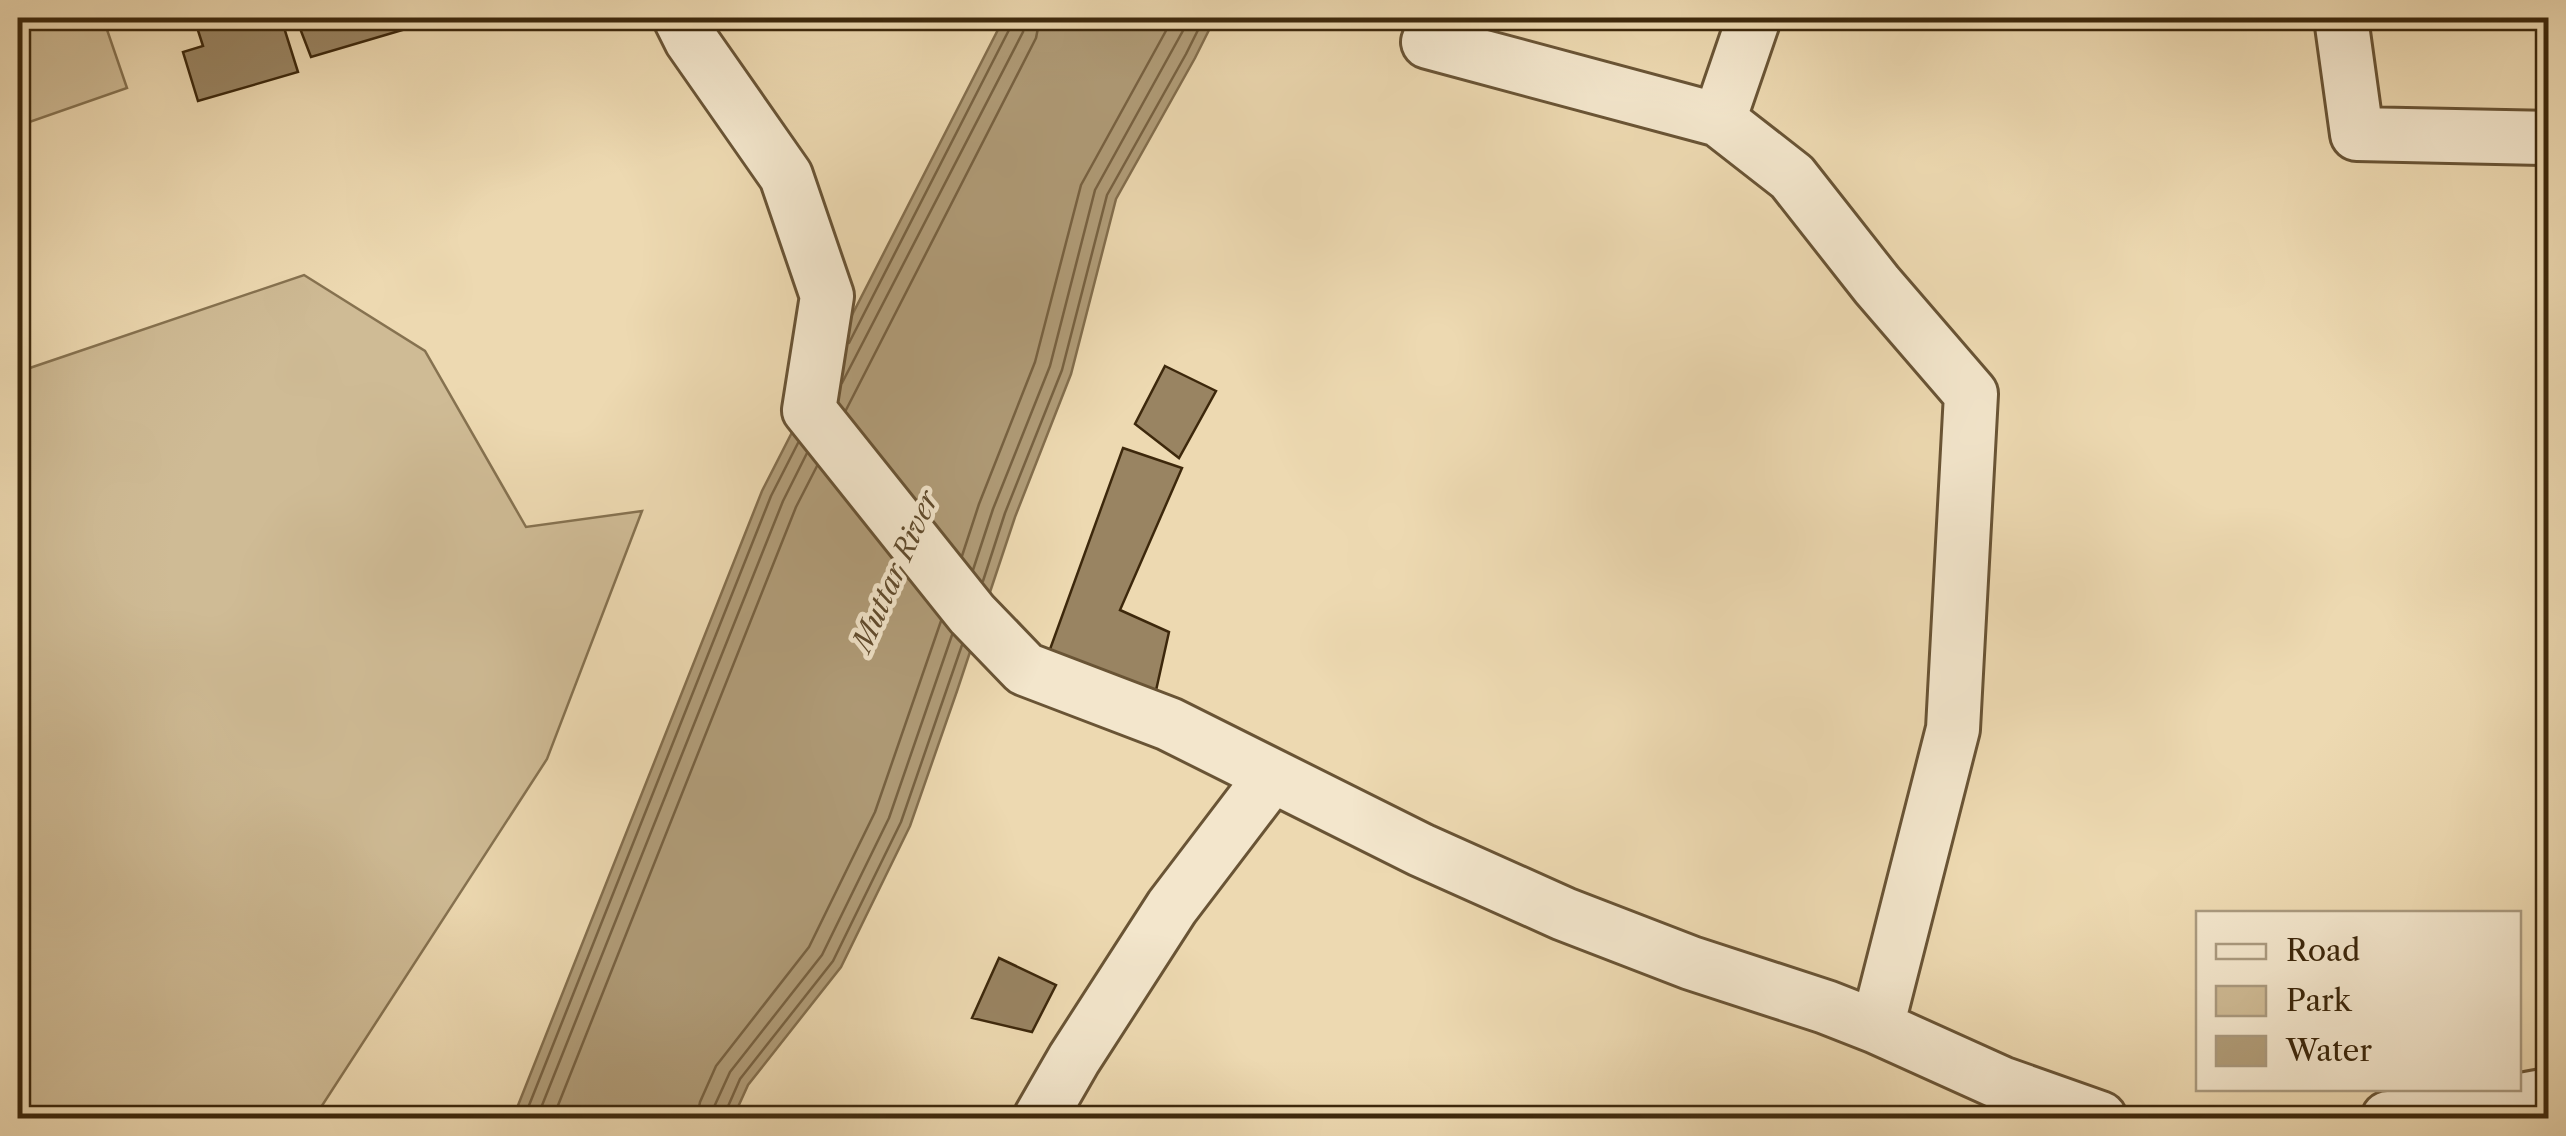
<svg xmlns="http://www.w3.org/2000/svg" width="2566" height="1136" font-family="'Libre Caslon Text',serif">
	<rect width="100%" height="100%" fill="#edd9b1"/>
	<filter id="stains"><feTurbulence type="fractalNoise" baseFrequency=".002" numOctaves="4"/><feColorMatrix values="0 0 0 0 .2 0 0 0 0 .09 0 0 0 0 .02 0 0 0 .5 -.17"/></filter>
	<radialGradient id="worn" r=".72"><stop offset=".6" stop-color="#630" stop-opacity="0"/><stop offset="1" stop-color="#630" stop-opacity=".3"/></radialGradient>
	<!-- green -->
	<path fill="#cfbb95" stroke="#867250" stroke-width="2.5" d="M 18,18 L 103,18 L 127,88 L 18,126 Z
		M 304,275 L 425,351 L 526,527 L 642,511 L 547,759 L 314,1118 L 18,1118 L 18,372 Z"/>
	<!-- water -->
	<path fill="#b19d79" stroke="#836e4d" stroke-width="2.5" d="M 1004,18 L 1215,18 L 1195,58 L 1116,199 L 1071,374 L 1015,517 L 957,691 L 910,826 L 841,967 L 748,1085 L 733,1118 L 513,1118 L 762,491 Z"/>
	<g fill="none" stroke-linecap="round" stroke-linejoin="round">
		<!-- shore -->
		<path stroke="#776242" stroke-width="2.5" d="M 849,343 L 1011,26 L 1013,18
			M 842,383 L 1023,32 L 1025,18
			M 846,410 L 1036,38 L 1040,18
			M 962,556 L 979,504 L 1035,362 L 1081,185 L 1173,18
			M 973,570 L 993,509 L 1050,366 L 1095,190 L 1190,18
			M 983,581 L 1005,513 L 1062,370 L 1107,195 L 1186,54 L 1204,18
			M 524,1118 L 771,496 L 798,443
			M 537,1118 L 783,501 L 807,453
			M 553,1118 L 796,507 L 817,466
			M 697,1118 L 700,1102 L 716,1066 L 809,947 L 875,812 L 941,621
			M 712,1118 L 714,1107 L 730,1072 L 822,955 L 889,818 L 952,635
			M 725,1118 L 726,1111 L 740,1079 L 833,961 L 901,822 L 962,645"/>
	</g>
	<!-- building -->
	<path fill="#998462" stroke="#3d280c" stroke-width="2.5" d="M 194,18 L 281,18 L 298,72 L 198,101 L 183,52 L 203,46 Z
		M 296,18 L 443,18 L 311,57 Z
		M 1165,366 L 1216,391 L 1179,458 L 1135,424 Z
		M 1123,448 L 1182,468 L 1120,610 L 1169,632 L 1155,695 L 1049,652 Z
		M 999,958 L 1056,985 L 1032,1032 L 972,1018 Z"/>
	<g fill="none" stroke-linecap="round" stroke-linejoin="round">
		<defs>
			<path id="minor" d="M 680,18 L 691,40 L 786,176 L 827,296 L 809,410 L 972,614 L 1025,669 L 1169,724 L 1421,850 L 1564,914 L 1691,963 L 1826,1007 L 1877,1027 L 2001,1083 L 2100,1118
				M 1754,18 L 1719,120 L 1792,177 L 1877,285 L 1971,394 L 1953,729 L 1877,1027
				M 2341,18 L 2357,134 L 2548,138
				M 1428,42 L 1719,120
				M 1040,1118 L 1074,1059 L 1172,907 L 1271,777
				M 2388,1118 L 2428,1117 L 2548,1095"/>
		</defs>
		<!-- minor casing -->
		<use href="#minor" stroke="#695435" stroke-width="58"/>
		<!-- minor -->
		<use href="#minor" stroke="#f3e6cc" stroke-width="52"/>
	</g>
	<g text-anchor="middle" stroke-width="9" stroke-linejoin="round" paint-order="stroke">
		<!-- water labels -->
		<g font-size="28" font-style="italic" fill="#604b2d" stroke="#f3e6cc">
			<text transform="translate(895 571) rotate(-66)" y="10">Muttar River</text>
		</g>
	</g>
	<!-- margin -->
	<rect width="2566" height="1136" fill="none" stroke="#edd9b1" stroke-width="60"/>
	<rect x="20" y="20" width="2526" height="1096" fill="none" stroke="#3d280c" stroke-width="5"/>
	<rect x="30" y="30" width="2506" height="1076" fill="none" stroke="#3d280c" stroke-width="2.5"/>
	<!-- legend -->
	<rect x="2196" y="911" width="325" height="180" fill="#f3e6cc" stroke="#aa9a7f" stroke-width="2.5"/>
	<rect x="2216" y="944" width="50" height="15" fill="#f3e6cc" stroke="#aa9a7f" stroke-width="2.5"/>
	<text x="2286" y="961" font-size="30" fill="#3d280c">Road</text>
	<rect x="2216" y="986" width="50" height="30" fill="#cfbb95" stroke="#aa9a7f" stroke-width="2.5"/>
	<text x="2286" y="1011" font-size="30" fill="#3d280c">Park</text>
	<rect x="2216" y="1036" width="50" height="30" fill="#b19d79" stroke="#aa9a7f" stroke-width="2.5"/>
	<text x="2286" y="1061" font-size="30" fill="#3d280c">Water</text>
	<rect width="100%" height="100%" filter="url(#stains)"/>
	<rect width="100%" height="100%" fill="url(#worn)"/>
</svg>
